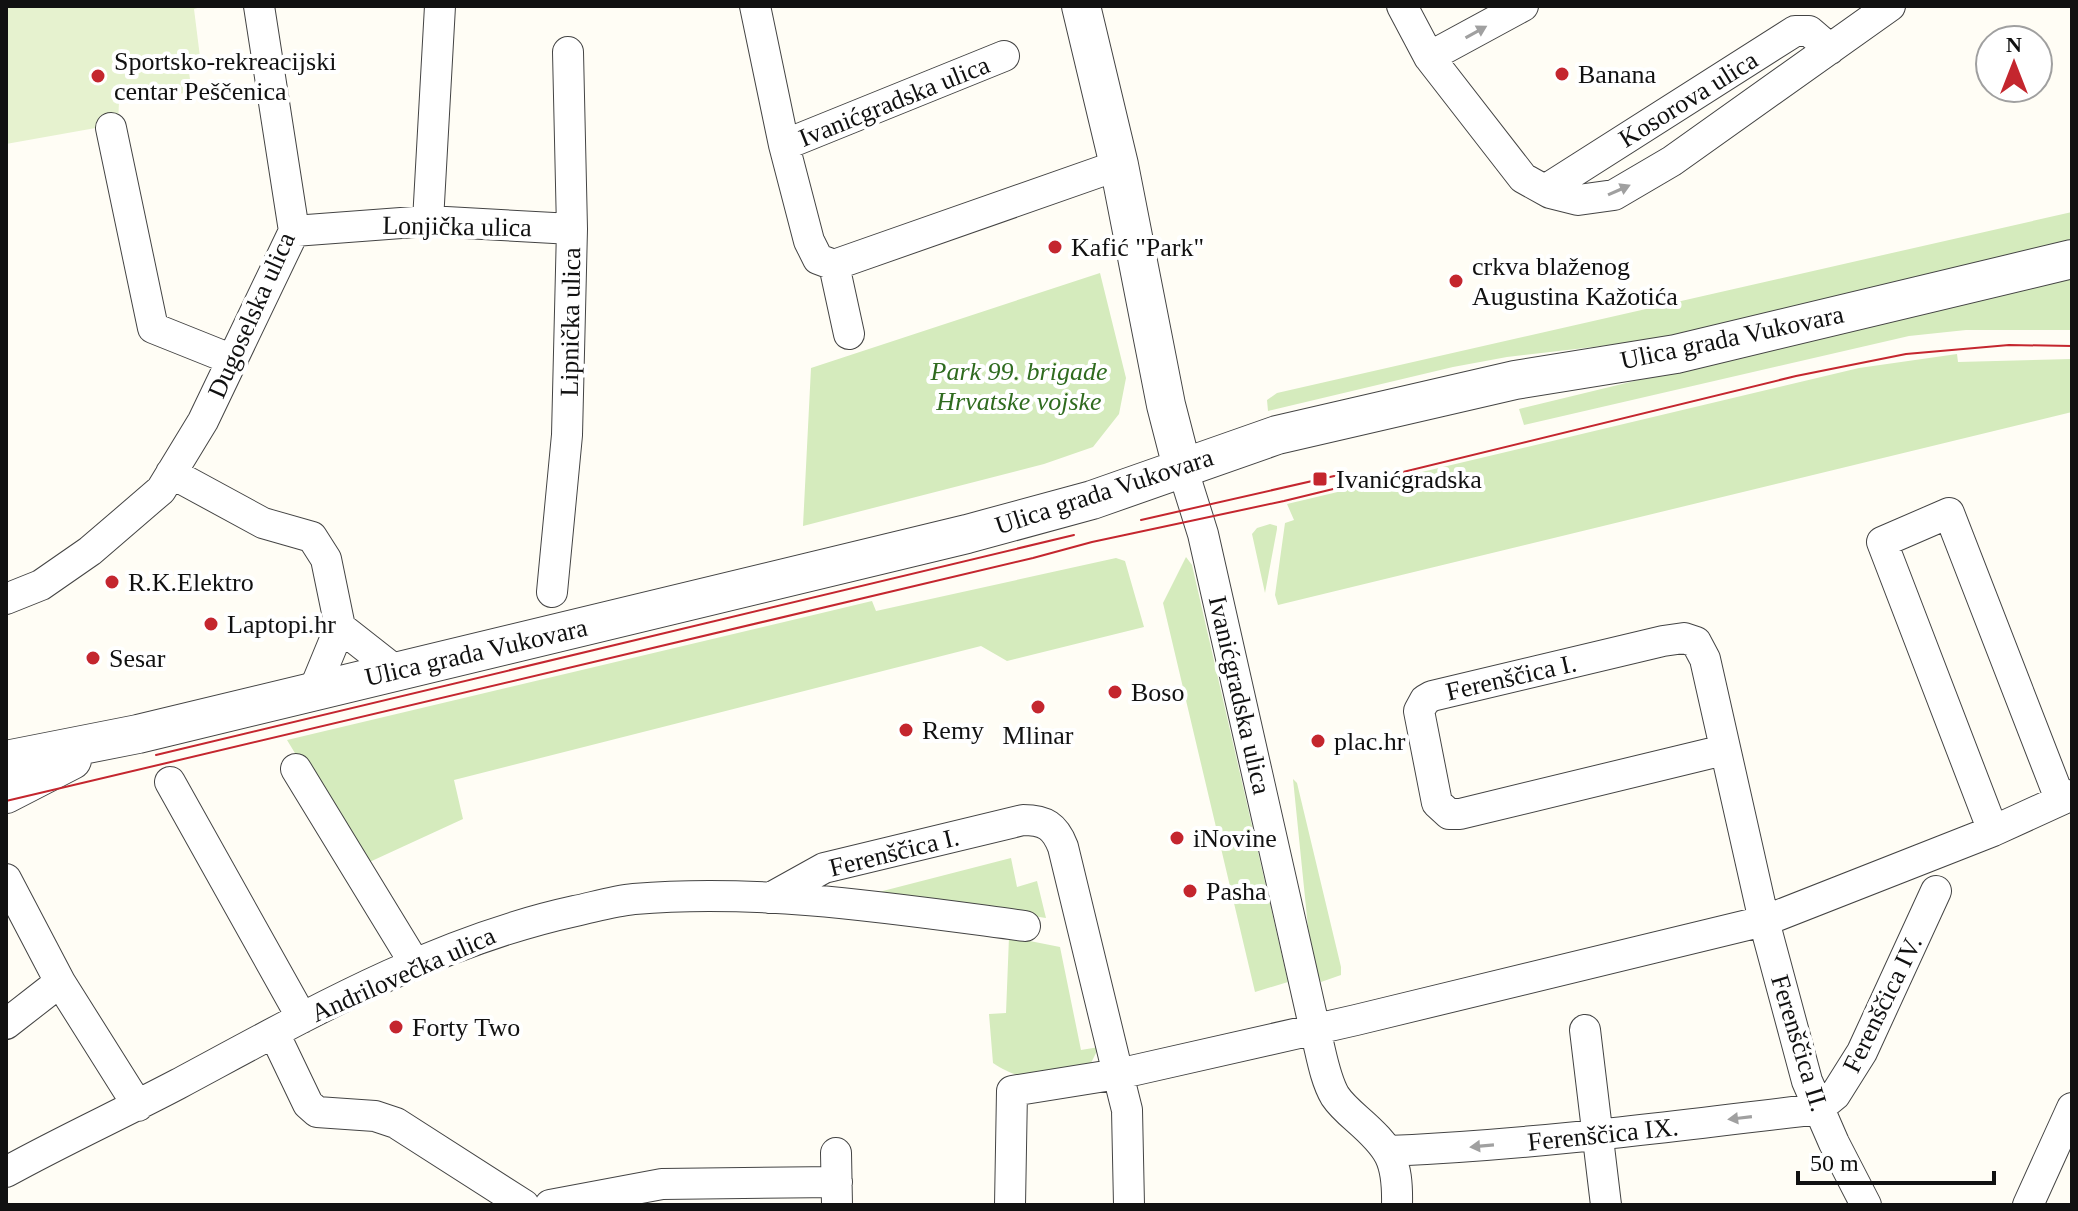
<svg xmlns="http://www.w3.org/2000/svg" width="2078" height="1211" font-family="'Times New Roman',serif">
	<rect width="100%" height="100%" fill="#fffdf5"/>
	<!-- green -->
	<path fill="#d5ebbd" d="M 2072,212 L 2072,245 L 1671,338 L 1507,357 L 1453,367 L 1268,411 L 1267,400 L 1277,393 Z
		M 1100,273 L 1126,378 L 1119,414 L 1093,447 L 1044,464 L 803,526 L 811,368 Z
		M 2072,275 L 2072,330 L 1966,330 L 1909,336 L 1524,425 L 1519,409 Z
		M 1957,354 L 1958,362 L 2072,359 L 2072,412 L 1278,605 L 1275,595 L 1285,523 L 1294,520 L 1287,504 L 1859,368 Z
		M 1270,524 L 1277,526 L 1277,529 L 1265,593 L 1252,534 L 1257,528 Z
		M 1186,557 L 1192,565 L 1288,982 L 1255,992 L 1163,603 Z
		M 1116,558 L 1125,561 L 1144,627 L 1007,661 L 981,646 L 454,780 L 463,819 L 363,865 L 287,740 L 872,601 L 876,611 Z
		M 1293,779 L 1297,783 L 1341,967 L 1341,975 L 1321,982 L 1317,973 L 1308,927 Z
		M 1011,858 L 1017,887 L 1037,881 L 1046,918 L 875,893 Z
		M 1009,937 L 1060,947 L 1081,1050 L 1099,1047 L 1090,1065 C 1050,1074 1030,1088 993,1063 L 989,1014 L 1006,1013 Z"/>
	<!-- pitch -->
	<path fill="#e6f2cf" d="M 6,6 L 204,6 L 194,9 L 200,57 L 187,60 L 192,92 L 119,102 L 118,124 L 6,144 Z"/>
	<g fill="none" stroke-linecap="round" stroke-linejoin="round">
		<defs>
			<path id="minor" d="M 755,6 L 784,145 L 809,241 L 818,259 L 834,265 L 849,334
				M 1402,6 L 1429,57 L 1523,178 L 1550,193 L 1578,200 L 1614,195 L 1672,161 L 1890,6
				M 1429,57 L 1523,6
				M 111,128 L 153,328 L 233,360
				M 784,145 L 1004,56
				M 1545,190 L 1795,31 L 1809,31 L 1830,49
				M 428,221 L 440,6
				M 294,231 L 428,221 L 572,229
				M 834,265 L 1119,165
				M 1182,467 L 1203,534 L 1315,1030 C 1321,1051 1324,1077 1335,1096 C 1341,1105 1349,1112 1357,1119 C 1390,1148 1398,1160 1397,1205
				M 171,473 L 263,523 L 312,537 L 326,559 L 340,627
				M 552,592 L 567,435 L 572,229 L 568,52
				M 6,599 L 41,585 L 90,551 L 161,490 L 203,421 L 294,231 L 259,6
				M 314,690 L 340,627 L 396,671
				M 1724,750 L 1460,814 L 1449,814 L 1437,803 L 1419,711 L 1425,700 L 1432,696 L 1663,641 L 1684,638 L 1696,642 L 1705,659 L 1764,921 L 1807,1081 L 1834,1143 L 1866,1205
				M 296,769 L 415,964
				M 170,782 L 302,1018
				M 1993,831 L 1882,542 L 1949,513 L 2060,799
				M 6,879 L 60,982 L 138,1106
				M 770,898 L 824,868 L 1023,820 C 1045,820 1055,826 1063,847 L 1118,1074 L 1356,1020 L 1764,921 L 1993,831 L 2072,795
				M 6,1024 L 60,982
				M 1585,1030 L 1606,1205
				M 274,1033 L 308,1104 L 317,1112 L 375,1116 L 396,1123 L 524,1205
				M 1388,1151 C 1532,1145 1675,1126 1818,1109 L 1835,1095 L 1862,1052 L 1936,891
				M 836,1153 L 837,1205
				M 6,1172 C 62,1141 121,1114 178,1084 C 305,1016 433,942 575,911 C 594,907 614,901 634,899 C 764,888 896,909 1025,926
				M 550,1205 L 662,1184 L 837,1182
				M 1010,1205 L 1012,1091 L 1118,1074 L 1127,1110 L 1129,1205
				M 2028,1205 L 2072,1108"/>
			<path id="tertiary" d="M 1081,6 L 1119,165 L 1166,405 L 1182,467
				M 6,760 L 138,734 L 967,534 L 1092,500 L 1277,435 L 1515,380 L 1676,354 L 2072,259
				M 6,794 L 72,760"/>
		</defs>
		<!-- minor casing -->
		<use href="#minor" stroke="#444" stroke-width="32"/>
		<!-- tertiary casing -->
		<use href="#tertiary" stroke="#444" stroke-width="40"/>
		<!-- minor -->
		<use href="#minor" stroke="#fff" stroke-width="30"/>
		<!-- tertiary -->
		<use href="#tertiary" stroke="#fff" stroke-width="38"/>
		<!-- tram -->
		<path stroke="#c4262e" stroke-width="2" d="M 1141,520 L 1343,474
			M 156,755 L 1074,535
			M 6,801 L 1033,558 L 1092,542 L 1284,501 L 1796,376 L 1906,354 L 2009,345 L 2072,346"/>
	</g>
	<!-- one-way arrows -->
	<defs><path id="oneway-solid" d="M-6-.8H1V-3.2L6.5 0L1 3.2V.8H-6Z" transform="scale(2)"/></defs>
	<g fill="#a0a0a0">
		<use href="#oneway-solid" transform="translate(1476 32) rotate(-29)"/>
		<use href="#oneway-solid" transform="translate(1619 190) rotate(-24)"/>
		<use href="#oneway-solid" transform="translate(1740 1118) rotate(173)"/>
		<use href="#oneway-solid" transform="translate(1482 1146) rotate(175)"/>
	</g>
	<!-- markers -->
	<g fill="#c4262e" stroke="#fff" stroke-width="3">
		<circle cx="1562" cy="74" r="8"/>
		<circle cx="98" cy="76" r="8"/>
		<circle cx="1055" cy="247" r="8"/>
		<circle cx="1456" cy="281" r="8"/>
		<rect x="1312" y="471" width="16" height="16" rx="4"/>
		<circle cx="112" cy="582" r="8"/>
		<circle cx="211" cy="624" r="8"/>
		<circle cx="93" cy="658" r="8"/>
		<circle cx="1115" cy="692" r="8"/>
		<circle cx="1038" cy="707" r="8"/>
		<circle cx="906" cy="730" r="8"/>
		<circle cx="1318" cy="741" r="8"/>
		<circle cx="1177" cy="838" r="8"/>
		<circle cx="1190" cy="891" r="8"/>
		<circle cx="396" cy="1027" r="8"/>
	</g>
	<g text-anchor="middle" stroke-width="8" stroke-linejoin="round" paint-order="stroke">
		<!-- poi labels -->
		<g font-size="26" fill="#111" stroke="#fff" text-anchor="start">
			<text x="114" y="70">Sportsko-rekreacijski<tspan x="114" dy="30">centar Peščenica</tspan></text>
			<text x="1578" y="83">Banana</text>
			<text x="1071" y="256">Kafić "Park"</text>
			<text x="1472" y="275">crkva blaženog<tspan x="1472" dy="30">Augustina Kažotića</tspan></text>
			<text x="1336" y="488">Ivanićgradska</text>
			<text x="128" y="591">R.K.Elektro</text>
			<text x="227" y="633">Laptopi.hr</text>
			<text x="109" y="667">Sesar</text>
			<text x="1131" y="701">Boso</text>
			<text x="922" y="739">Remy</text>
			<text x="1038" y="744" text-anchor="middle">Mlinar</text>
			<text x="1334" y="750">plac.hr</text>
			<text x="1193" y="847">iNovine</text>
			<text x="1206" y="900">Pasha</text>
			<text x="412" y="1036">Forty Two</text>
		</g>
		<!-- street labels -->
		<g font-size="26" fill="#111" stroke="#fff">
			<text transform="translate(1688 99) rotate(-32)" y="9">Kosorova ulica</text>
			<text transform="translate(894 101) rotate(-22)" y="9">Ivanićgradska ulica</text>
			<text transform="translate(457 226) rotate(1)" y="9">Lonjička ulica</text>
			<text transform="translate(251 315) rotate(-66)" y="9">Dugoselska ulica</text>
			<text transform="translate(570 322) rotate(-89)" y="9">Lipnička ulica</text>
			<text transform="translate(1732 337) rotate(-12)" y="9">Ulica grada Vukovara</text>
			<text transform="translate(1104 491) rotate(-18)" y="9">Ulica grada Vukovara</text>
			<text transform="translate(476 652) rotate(-13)" y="9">Ulica grada Vukovara</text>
			<text transform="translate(1511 677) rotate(-13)" y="9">Ferenščica I.</text>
			<text transform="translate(1240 695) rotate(77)" y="9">Ivanićgradska ulica</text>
			<text transform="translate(894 852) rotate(-14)" y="9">Ferenščica I.</text>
			<text transform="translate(403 974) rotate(-24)" y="9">Andrilovečka ulica</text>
			<text transform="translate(1882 1004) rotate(-64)" y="9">Ferenščica IV.</text>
			<text transform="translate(1800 1043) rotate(73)" y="9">Ferenščica II.</text>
			<text transform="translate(1603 1134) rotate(-6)" y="9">Ferenščica IX.</text>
		</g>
		<!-- park labels -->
		<g font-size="26" font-style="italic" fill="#2f6b1f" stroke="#fff">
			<text x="1019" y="380">Park 99. brigade<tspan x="1019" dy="30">Hrvatske vojske</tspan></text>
		</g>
	</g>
	<!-- border -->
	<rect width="2078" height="1211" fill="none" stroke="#111111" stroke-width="16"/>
	<!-- north arrow -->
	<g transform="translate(2014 64)"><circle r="38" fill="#ffffff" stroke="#a0a0a0" stroke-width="2"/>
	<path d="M0-6L14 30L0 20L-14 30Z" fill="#c4262e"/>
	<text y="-12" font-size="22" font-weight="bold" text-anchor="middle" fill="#111111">N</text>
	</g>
	<!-- scale -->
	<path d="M1798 1171v12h196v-12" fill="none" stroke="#111111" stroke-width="4"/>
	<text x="1810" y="1171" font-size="24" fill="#111111" stroke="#ffffff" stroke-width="6" paint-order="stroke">50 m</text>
</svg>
